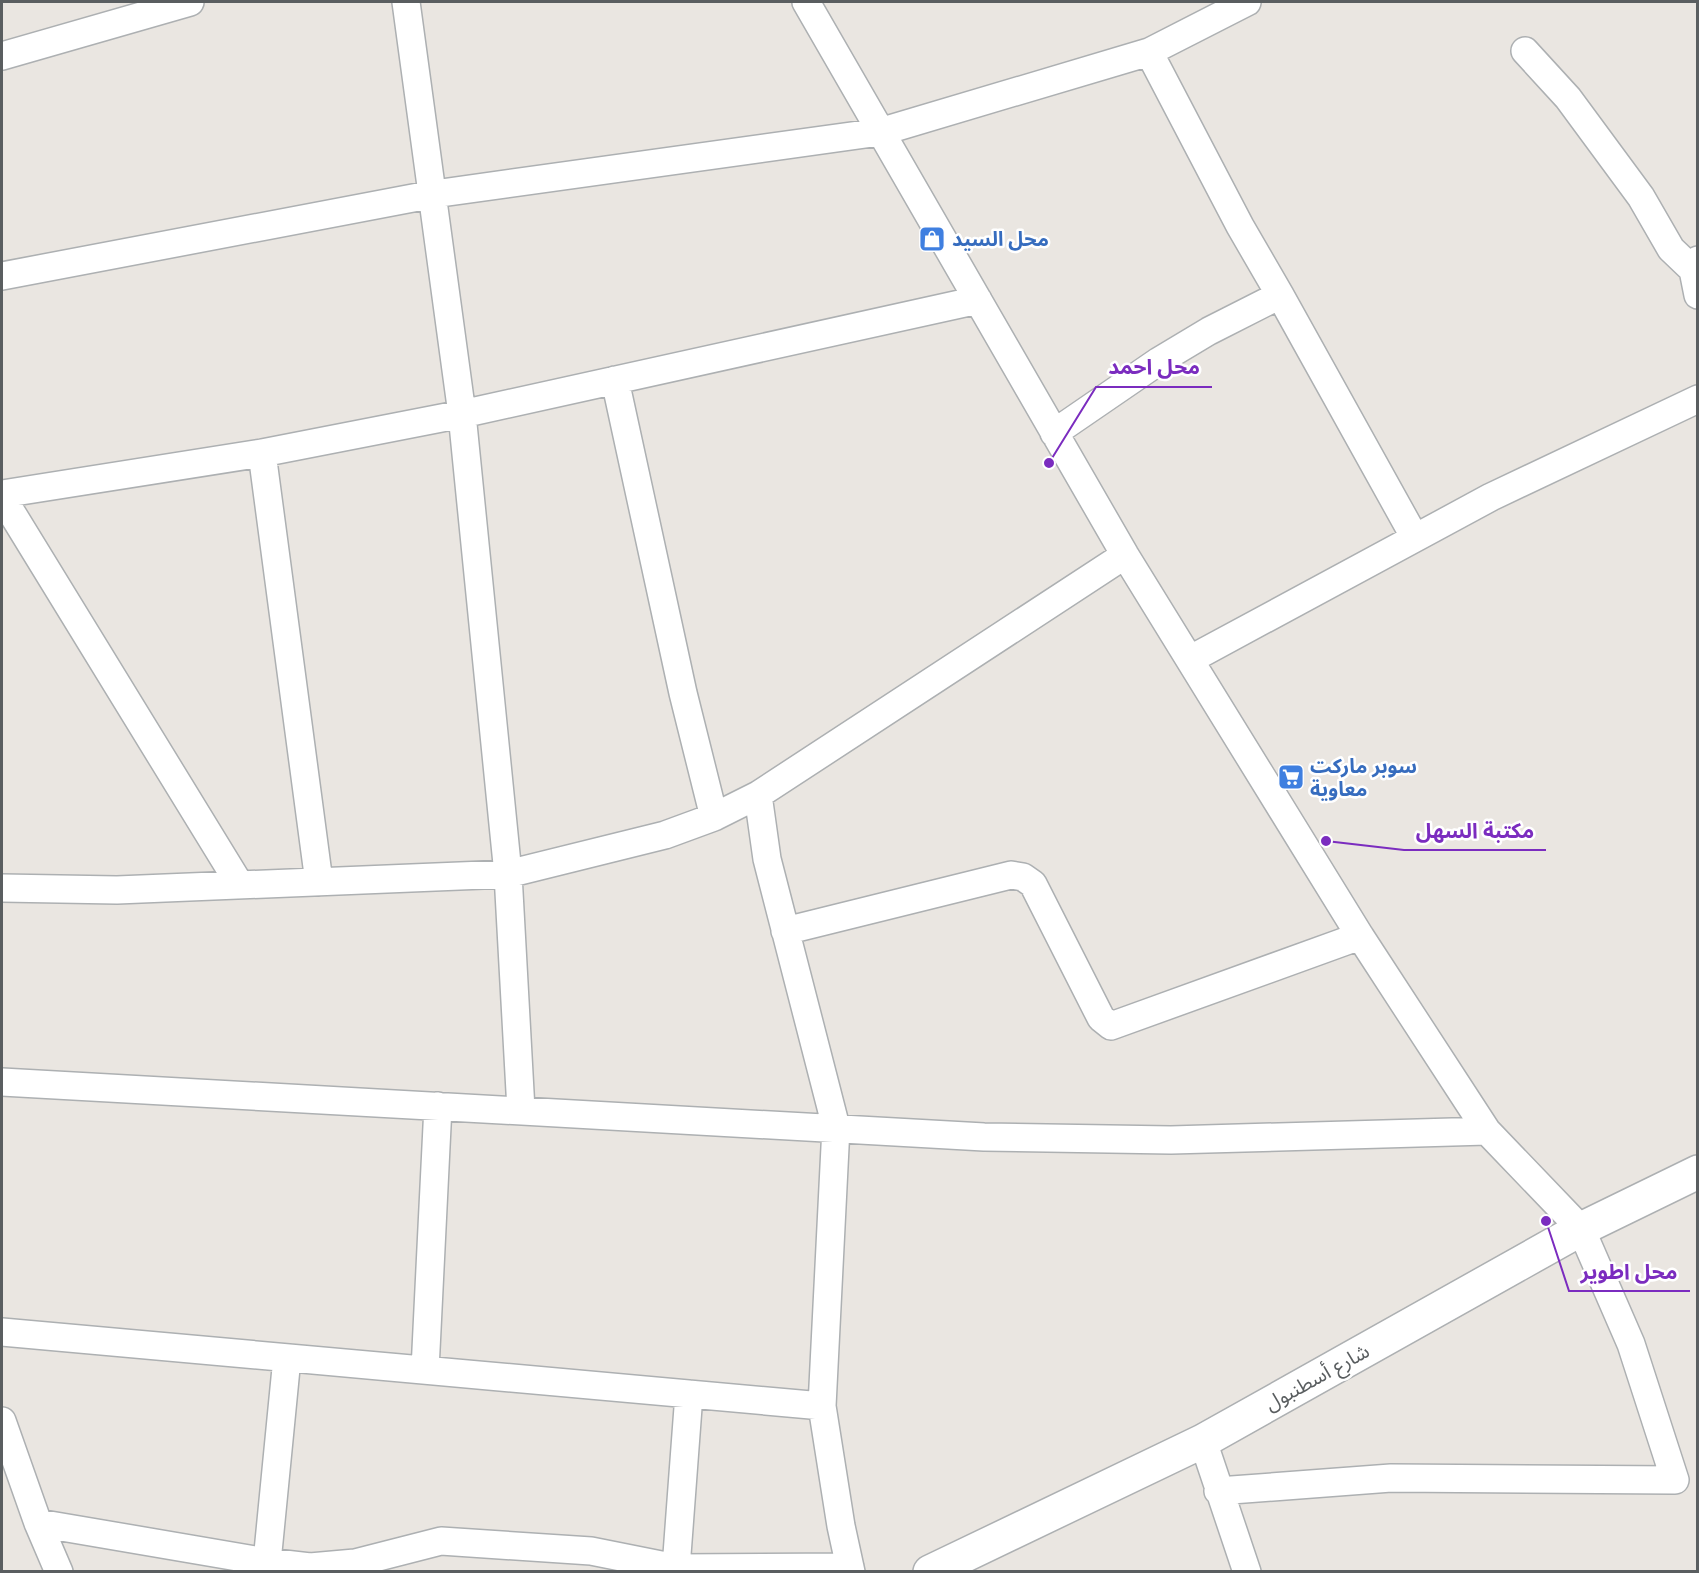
<svg xmlns="http://www.w3.org/2000/svg" width="1699" height="1573" font-family="Lato,'Noto Sans Arabic',sans-serif">
	<rect width="100%" height="100%" fill="#eae6e1"/>
	<g fill="none" stroke-linecap="round" stroke-linejoin="round">
		<defs>
			<path id="minor" d="M 406,2 L 462,414 L 508,874 L 521,1110
				M 806,2 L 1125,555 L 1360,936 L 1487,1131 L 1581,1229 L 1631,1344 L 1675,1480 L 1391,1478 L 1218,1491
				M 1525,51 L 1568,98 L 1641,197 L 1671,249 L 1693,270
				M 2,56 L 190,2
				M 1698,260 L 1693,270 L 1698,295
				M 2,276 L 434,194 L 880,132 L 1149,52 L 1247,2
				M 1280,295 L 1415,538
				M 615,380 L 683,693 L 714,817
				M 1054,433 L 1159,361 L 1209,331 L 1280,295 L 1240,226 L 1149,52
				M 262,453 L 319,882
				M 2,494 L 262,453 L 462,414 L 978,300
				M 2,497 L 240,885
				M 1191,659 L 1491,497 L 1698,399
				M 758,795 L 767,859 L 836,1127 L 822,1406 L 841,1526 L 851,1572
				M 2,888 L 117,890 L 508,874 L 665,835 L 714,817 L 758,795 L 1125,555
				M 785,931 L 1011,875 L 1023,877 L 1033,884 L 1101,1018 L 1111,1026 L 1360,936
				M 2,1082 L 984,1137 L 1171,1140 L 1487,1131
				M 2,1332 L 822,1406
				M 425,1370 L 438,1106
				M 2,1421 L 38,1523 L 59,1572
				M 1203,1441 L 1247,1572
				M 38,1523 L 267,1562 L 310,1567 L 355,1563 L 441,1541 L 591,1551 L 676,1568 L 850,1567
				M 267,1562 L 287,1358
				M 676,1568 L 689,1394"/>
			<path id="tertiary" d="M 930,1572 L 1203,1441 L 1581,1229 L 1698,1172"/>
		</defs>
		<!-- minor casing -->
		<use href="#minor" stroke="#adb0b2" stroke-width="30"/>
		<!-- tertiary casing -->
		<use href="#tertiary" stroke="#adb0b2" stroke-width="36"/>
		<!-- minor -->
		<use href="#minor" stroke="#fff" stroke-width="27"/>
		<!-- tertiary -->
		<use href="#tertiary" stroke="#fff" stroke-width="33"/>
	</g>
	<!-- icons -->
	<defs>
		<symbol id="shop-square" viewBox="-11 -11 22 22"><rect x="-9" y="-9" width="18" height="18" rx="4" fill="#3f7fe0" stroke="#fff"/><path d="M-5-2.5h2.3a2.7 3.5 0 0 1 5.4 0H5L5.5 6h-11ZM-1.5-2.5h3a1.5 2.3 0 0 0-3 0Z" fill="#fff"/></symbol>
		<symbol id="supermarket-square" viewBox="-11 -11 22 22"><rect x="-9" y="-9" width="18" height="18" rx="4" fill="#3f7fe0" stroke="#fff"/><path d="M-6-5.5h2.5l.6 2H6L4.5 2H-2.5L-4.4-4H-6ZM-1.5 3.2a1.3 1.3 0 1 0 .1 0ZM3 3.2a1.3 1.3 0 1 0 .1 0Z" fill="#fff"/></symbol>
	</defs>
	<g fill-rule="evenodd">
		<use href="#shop-square" x="917" y="224" width="30" height="30"/>
		<use href="#supermarket-square" x="1276" y="762" width="30" height="30"/>
	</g>
	<g text-anchor="middle" stroke-width="5" stroke-linejoin="round" paint-order="stroke">
		<!-- shop labels -->
		<g font-size="20" font-weight="bold" fill="#366cbe" stroke="#fff" text-anchor="start">
			<text x="952" y="246">محل السيد</text>
			<text x="1310" y="773">سوبر ماركت<tspan x="1310" dy="23">معاوية</tspan></text>
		</g>
		<!-- street labels -->
		<g font-size="20" fill="#5a5e60" stroke="#fff">
			<text transform="translate(1317 1377) rotate(-29)" y="7">شارع أسطنبول</text>
		</g>
	</g>
	<!-- callouts -->
	<path fill="none" stroke="#7b2cbf" stroke-width="2" d="M1049 463L1096 387H1212M1326 841L1404 850H1546M1546 1221L1569 1291H1690"/>
	<g fill="#7b2cbf" stroke="#fff" stroke-width="2">
		<circle cx="1049" cy="463" r="6"/>
		<circle cx="1326" cy="841" r="6"/>
		<circle cx="1546" cy="1221" r="6"/>
	</g>
	<g font-size="21" text-anchor="middle" font-weight="bold" fill="#7b2cbf" stroke="#fff" stroke-width="5" stroke-linejoin="round" paint-order="stroke">
		<text x="1154" y="374">محل احمد</text>
		<text x="1475" y="838">مكتبة السهل</text>
		<text x="1629" y="1279">محل اطوير</text>
	</g>
	<!-- border -->
	<rect width="1699" height="1573" fill="none" stroke="#5a5e60" stroke-width="6"/>
</svg>
